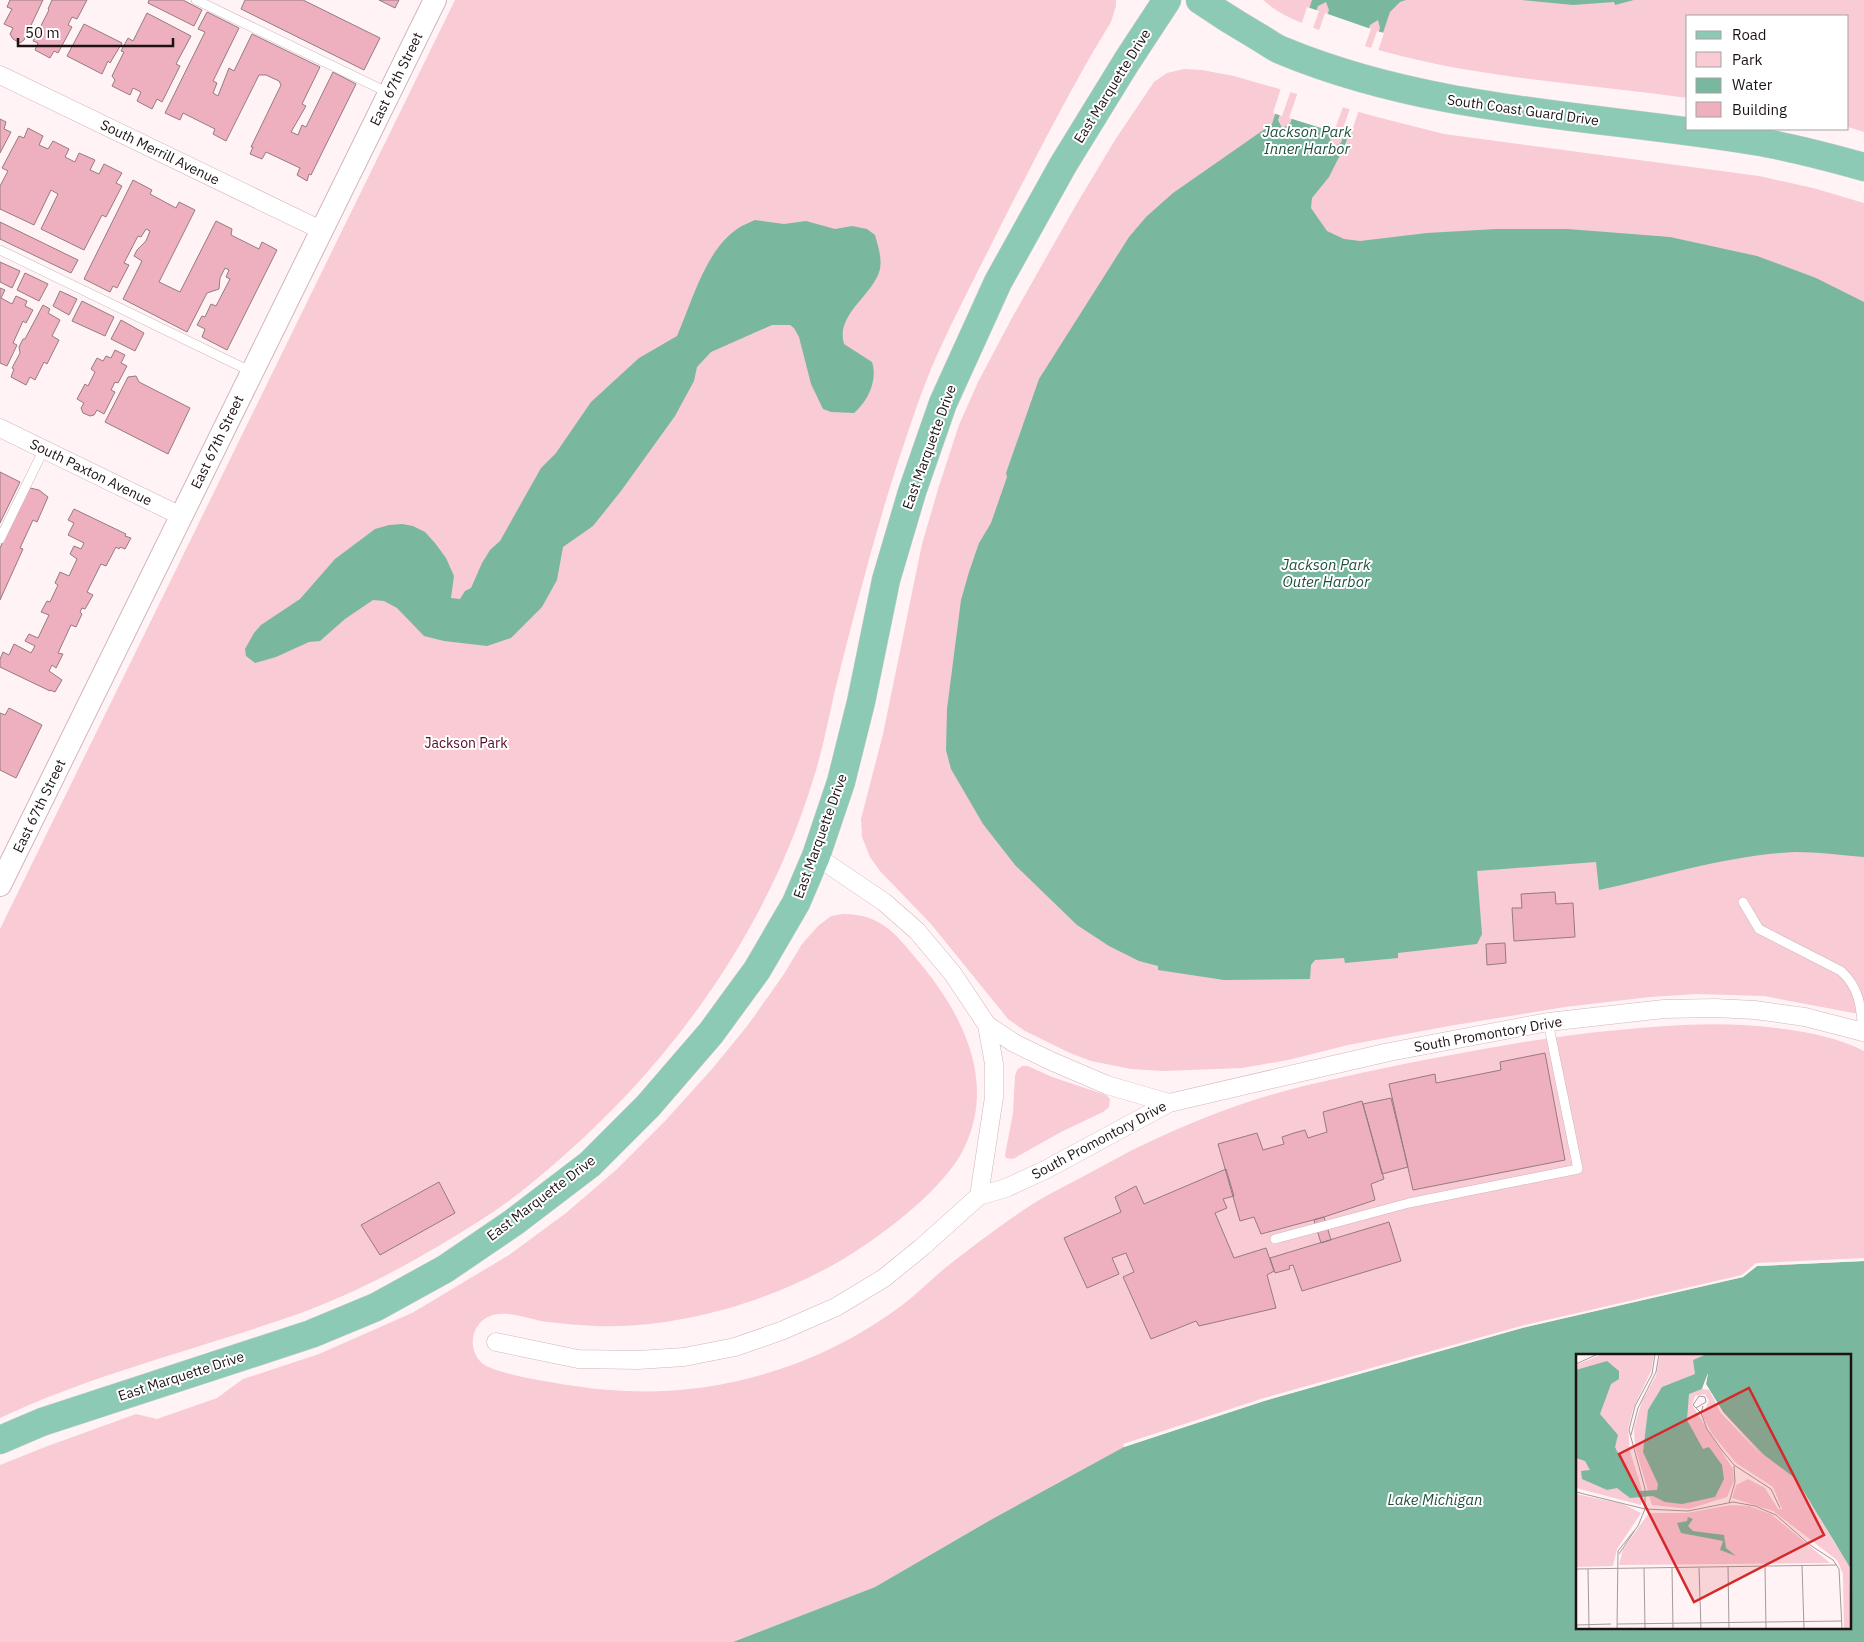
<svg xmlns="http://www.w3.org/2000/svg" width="1864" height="1642" font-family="'IBM Plex Sans',sans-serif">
	<rect width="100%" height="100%" fill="#fff3f6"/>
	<!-- green -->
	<path fill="#f8cbd5" d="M 455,0 L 1116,0 L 1116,6 L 1111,22 C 1071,87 1037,155 1002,223 C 978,272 952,320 931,369 C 921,393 913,417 905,441 C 877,523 856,607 835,690 C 828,721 822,753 812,783 C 767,929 675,1059 560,1159 C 536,1180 511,1201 484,1218 C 425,1256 364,1290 298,1314 C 199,1349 95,1373 0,1418 L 0,929 Z
		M 1263,0 L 1864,0 L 1864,132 L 1848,127 L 1848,16 L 1688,16 L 1688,98 C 1567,81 1442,77 1327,33 C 1304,24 1281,16 1263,0 Z
		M 1184,69 L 1202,70 L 1234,76 L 1373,116 L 1444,134 L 1759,176 L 1813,188 L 1864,203 L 1864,1015 L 1764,996 L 1696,994 L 1650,997 L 1565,1007 L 1449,1026 L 1348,1045 L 1288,1060 L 1242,1068 L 1163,1071 L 1131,1069 L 1091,1061 L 1070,1053 L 1025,1031 L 1008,1019 L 931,924 L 880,871 L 870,857 L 862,837 L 861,819 L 883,734 L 922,544 L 939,486 L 959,425 L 978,382 L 1013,316 L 1076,205 L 1115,140 L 1154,82 L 1167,73 Z
		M 843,914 C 881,914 896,934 919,962 C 962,1013 996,1080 965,1146 C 947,1187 883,1235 845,1258 C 773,1301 680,1329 596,1326 C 580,1325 564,1324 548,1322 C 531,1320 507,1309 490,1316 C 470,1324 467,1351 483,1364 C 496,1374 556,1383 575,1386 C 693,1405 815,1374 910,1299 C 922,1289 933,1278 945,1268 C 970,1248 996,1229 1022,1211 C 1041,1198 1063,1187 1084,1176 C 1105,1165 1125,1153 1147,1143 C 1180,1127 1222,1110 1257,1099 C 1310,1083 1365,1072 1419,1061 C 1485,1048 1551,1036 1619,1030 C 1674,1024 1729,1021 1784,1029 C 1812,1033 1839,1038 1864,1051 L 1864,1261 L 1757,1266 L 1743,1277 L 987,1522 L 875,1587 L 733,1642 L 0,1642 L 0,1465 L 45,1447 L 136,1414 L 157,1419 L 217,1398 L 243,1379 L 319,1354 L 412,1313 L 509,1255 L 566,1213 L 616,1170 L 665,1121 L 712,1069 L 748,1025 L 784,974 L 802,944 L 818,926 L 831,916 Z
		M 1022,1066 L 1028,1066 L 1052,1077 L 1106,1095 L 1110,1099 L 1109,1107 L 1103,1112 L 1061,1132 L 1013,1159 L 1006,1158 L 1005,1155 L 1013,1113 L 1015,1076 L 1017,1070 Z"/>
	<!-- water -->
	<path fill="#79b89f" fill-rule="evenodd" d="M 1312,0 L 1406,0 L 1400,2 L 1390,12 L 1345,145 L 1329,177 L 1312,198 L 1311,208 L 1327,231 L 1344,239 L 1360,241 L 1427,233 L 1496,229 L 1568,229 L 1670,237 L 1757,256 L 1816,278 L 1864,302 L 1864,857 C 1841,855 1818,852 1795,852 C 1728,855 1664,876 1599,890 L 1596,862 L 1477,871 L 1482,934 L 1477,944 L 1398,953 L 1398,958 L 1345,963 L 1344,958 L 1315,960 L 1311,965 L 1310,979 L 1224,980 L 1158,970 L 1158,966 L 1139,961 L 1109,946 L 1077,925 L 1015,865 L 983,824 L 951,769 L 946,750 L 947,709 L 961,600 L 969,572 L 979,543 L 991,523 L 1007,477 L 1006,473 L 1039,379 L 1129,237 L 1146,217 L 1173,193 L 1272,124 ZM 1326,2 L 1329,10 L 1290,124 L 1282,128 L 1278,120 L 1318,6 ZM 1378,20 L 1380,28 L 1341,143 L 1333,147 L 1330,139 L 1370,25 Z
		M 1522,0 L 1634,0 L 1615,5 L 1614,2 L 1573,5 Z
		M 755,220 L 784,224 L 806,221 L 835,229 L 852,226 L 867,229 L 875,235 C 878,246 882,257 880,269 C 874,295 835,314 844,344 L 872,362 C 878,380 868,401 854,413 L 831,412 L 823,409 L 811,384 L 799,337 L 794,328 L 790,325 L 772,325 L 711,352 L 697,367 L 694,381 L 675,416 L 621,491 L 593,526 L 563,547 L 557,580 L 542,607 L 511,638 L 487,646 L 444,641 L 424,636 L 397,608 L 384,601 L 373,600 L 345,619 L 320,641 L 309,642 L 276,657 L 255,663 L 246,656 L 245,649 L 254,633 L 261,625 L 300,599 L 335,559 L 375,529 L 389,525 L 402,524 L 413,526 L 425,532 L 435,543 L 446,558 L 454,576 L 451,598 L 460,599 L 465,591 L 471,588 L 482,563 L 490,550 L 500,541 L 541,468 L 556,453 L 591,402 L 639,358 L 677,336 C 692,302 705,251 737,229 C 742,225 749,223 755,220 Z
		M 1864,1261 L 1864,1642 L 733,1642 L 875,1587 L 987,1522 L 1124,1447 L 1264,1401 L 1522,1328 L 1743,1277 L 1757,1266 ZM 1578,1356 L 1850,1356 L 1850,1628 L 1578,1628 Z"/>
	<!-- pier -->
	<path fill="#fff3f6" d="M 1307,7 L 1319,11 L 1282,116 L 1273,113 Z
		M 1325,13 L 1371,29 L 1334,132 L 1289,118 Z
		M 1377,31 L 1384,33 L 1350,137 L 1341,134 Z
		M 1864,1258 L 1864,1261 L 1757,1266 L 1743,1277 L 1522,1328 L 1264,1401 L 1124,1447 L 1123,1444 L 1264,1398 L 1521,1326 L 1742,1275 L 1756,1263 Z"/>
	<!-- building -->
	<path fill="#eeb0be" stroke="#957b81" d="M 10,0 L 43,0 L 24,40 L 20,43 L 13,39 L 10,34 L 13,28 L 4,24 L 12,9 L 7,7 Z
		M 52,0 L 87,0 L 77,19 L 72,17 L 68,25 L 72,27 L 58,53 L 54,51 L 50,58 L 35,50 L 38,43 L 33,41 L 49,10 L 48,9 Z
		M 149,0 L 183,0 L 202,10 L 194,26 L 148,3 Z
		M 245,0 L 303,0 L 380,38 L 364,70 L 241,9 Z
		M 379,0 L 399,0 L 395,8 Z
		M 207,12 L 239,28 L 213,81 L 217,83 L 213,93 L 218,96 L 229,68 L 234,71 L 252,34 L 320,67 L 302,104 L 306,106 L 291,132 L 298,135 L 302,125 L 306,127 L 333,72 L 356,84 L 311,175 L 309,174 L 307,181 L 297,175 L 300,168 L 266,152 L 262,159 L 250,154 L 253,147 L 251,147 L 281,85 L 279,81 L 266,75 L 259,75 L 226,141 L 213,134 L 215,129 L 183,113 L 180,120 L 165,113 L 205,32 L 198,29 Z
		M 147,13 L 191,36 L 176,64 L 180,66 L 162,102 L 157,99 L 152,109 L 137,101 L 141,92 L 133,88 L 130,95 L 112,86 L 115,80 L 112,76 L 124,52 L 121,51 L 128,38 L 133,41 Z
		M 84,24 L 122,43 L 110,63 L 108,61 L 102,74 L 67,56 Z
		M 0,119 L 6,122 L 4,129 L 11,132 L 0,153 Z
		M 28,128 L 43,136 L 39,145 L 48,149 L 53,141 L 69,149 L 65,157 L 75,162 L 79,153 L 95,160 L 90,170 L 99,174 L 104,164 L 122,173 L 116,183 L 122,186 L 106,217 L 102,215 L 84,250 L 41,229 L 58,194 L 51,190 L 34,225 L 0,209 L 0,186 L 8,171 L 2,168 L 19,136 L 24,138 Z
		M 133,180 L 152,190 L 150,194 L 176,208 L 179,202 L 195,210 L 159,282 L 180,292 L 216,221 L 232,229 L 231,235 L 259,249 L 262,242 L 277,250 L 227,350 L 202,337 L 205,329 L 197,325 L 202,316 L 205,317 L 211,304 L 216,306 L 230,279 L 226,277 L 229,270 L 225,268 L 220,278 L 219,289 L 207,293 L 187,332 L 123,299 L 142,261 L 134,256 L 137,250 L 146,241 L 150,231 L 146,229 L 141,237 L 138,236 L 124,263 L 129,265 L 117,288 L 113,286 L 110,292 L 84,279 Z
		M 0,222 L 78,260 L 71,273 L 0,239 Z
		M 0,262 L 20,271 L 12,288 L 0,282 Z
		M 25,273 L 48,284 L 39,301 L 17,290 Z
		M 0,288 L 5,290 L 1,298 L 12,304 L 16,296 L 27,301 L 25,306 L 33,310 L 26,323 L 23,321 L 13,343 L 17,345 L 7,366 L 0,363 Z
		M 60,291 L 77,299 L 69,315 L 53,306 Z
		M 82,301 L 114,317 L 105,336 L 72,321 Z
		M 43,305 L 50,309 L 48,313 L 60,320 L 52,336 L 59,340 L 47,364 L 44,362 L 35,380 L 30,377 L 26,385 L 11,377 L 14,369 L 12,368 L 20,353 L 19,347 L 23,339 L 25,339 Z
		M 121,320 L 144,333 L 135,351 L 111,339 Z
		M 115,350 L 125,355 L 121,363 L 127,366 L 118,383 L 115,382 L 111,390 L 115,392 L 104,414 L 97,410 L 94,415 L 90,416 L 83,413 L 81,408 L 84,403 L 77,399 L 85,384 L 88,386 L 95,372 L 91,369 L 97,358 L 103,361 L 106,356 L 111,358 Z
		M 136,376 L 139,382 L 190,408 L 168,454 L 105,422 L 128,377 Z
		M 0,472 L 20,482 L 0,523 Z
		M 30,488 L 39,490 L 48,497 L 37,522 L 33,520 L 20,548 L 23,549 L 0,600 L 0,548 L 27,489 Z
		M 74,509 L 126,534 L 125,536 L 131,538 L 125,549 L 120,547 L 119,549 L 116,547 L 106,566 L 101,564 L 87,592 L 93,595 L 85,609 L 82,608 L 80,612 L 82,614 L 76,627 L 71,625 L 58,653 L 63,654 L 56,668 L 52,665 L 49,671 L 62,680 L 55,692 L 50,690 L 50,691 L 0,667 L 0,659 L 3,652 L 9,655 L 14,644 L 31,653 L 35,646 L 25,641 L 29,634 L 38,638 L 49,615 L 41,612 L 47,601 L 50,602 L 58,585 L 55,583 L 60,572 L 69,576 L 77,559 L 70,554 L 74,546 L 81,549 L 84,543 L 68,535 L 74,523 L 68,520 Z
		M 9,708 L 42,725 L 16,778 L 0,770 L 0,713 L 5,715 Z
		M 1555,892 L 1556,904 L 1573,903 L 1575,937 L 1514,941 L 1512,908 L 1522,908 L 1521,894 Z
		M 1505,943 L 1506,963 L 1487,965 L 1486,944 Z
		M 1545,1053 L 1565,1160 L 1413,1190 L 1389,1084 L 1435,1074 L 1436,1083 L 1501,1070 L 1500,1062 Z
		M 1391,1098 L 1408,1167 L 1382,1174 L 1363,1104 Z
		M 1362,1101 L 1384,1179 L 1371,1184 L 1375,1200 L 1324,1217 L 1261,1234 L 1254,1217 L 1240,1221 L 1218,1144 L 1257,1133 L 1263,1150 L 1284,1144 L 1282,1137 L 1294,1133 L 1305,1130 L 1308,1138 L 1327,1132 L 1323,1112 Z
		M 1226,1169 L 1234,1196 L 1223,1199 L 1227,1208 L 1215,1213 L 1234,1258 L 1266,1248 L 1274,1271 L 1267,1275 L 1276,1308 L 1199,1326 L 1196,1321 L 1151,1339 L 1123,1277 L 1134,1272 L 1126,1253 L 1112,1258 L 1119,1274 L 1087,1288 L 1064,1238 L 1121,1212 L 1115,1197 L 1136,1186 L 1144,1204 Z
		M 439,1182 L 455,1213 L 380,1255 L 361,1225 Z
		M 1324,1217 L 1331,1240 L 1321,1243 L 1314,1220 Z
		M 1389,1222 L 1401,1261 L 1302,1291 L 1293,1265 L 1289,1266 L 1290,1269 L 1275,1273 L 1270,1258 Z"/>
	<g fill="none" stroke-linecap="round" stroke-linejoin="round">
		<defs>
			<path id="service" d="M 196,0 L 389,93
				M 0,250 L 252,372
				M 0,539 L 44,449
				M 1743,902 L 1759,929 L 1841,971 C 1860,988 1861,1008 1863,1032
				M 1275,1239 L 1409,1203 L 1578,1169 L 1548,1022"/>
			<path id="minor" d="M 0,75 L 321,230
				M 0,428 L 181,516
				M 816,856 L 884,902 L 917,931 L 953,974 L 987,1025 L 1014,1043 L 1051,1061 L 1107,1085 L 1169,1103
				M 979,1196 L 994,1097 L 994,1064 L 987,1025
				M 496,1342 L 578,1359 L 638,1360 L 684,1357 L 735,1347 L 781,1331 L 836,1307 L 884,1278 L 921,1248 L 979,1196 L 1006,1188 L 1047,1169 L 1169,1103 L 1389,1052 L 1548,1022 L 1664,1009 L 1715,1008 L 1755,1010 L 1805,1017 L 1863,1032"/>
			<path id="tertiary" d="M 0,885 L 435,0"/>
			<path id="primary" d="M 1200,0 C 1219,13 1238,25 1257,36 C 1266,41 1274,48 1283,51 C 1433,113 1596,115 1754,141 C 1791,147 1828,157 1864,167
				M 0,1440 L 42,1422 L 311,1334 L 376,1307 L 445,1269 L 514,1222 L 590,1164 L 648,1106 L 711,1033 L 757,970 L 796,903 L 816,856 L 841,782 L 861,702 L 886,580 L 912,492 L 943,403 L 998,282 L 1063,165 L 1127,61 L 1167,0"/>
		</defs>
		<!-- service casing -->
		<use href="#service" stroke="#d1b6bb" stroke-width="10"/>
		<!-- minor casing -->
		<use href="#minor" stroke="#d1b6bb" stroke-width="19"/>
		<!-- tertiary casing -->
		<use href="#tertiary" stroke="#d1b6bb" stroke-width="24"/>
		<!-- primary casing -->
		<use href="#primary" stroke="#d6d5d5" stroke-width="29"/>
		<!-- service -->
		<use href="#service" stroke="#fff" stroke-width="9"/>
		<!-- minor -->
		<use href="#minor" stroke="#fff" stroke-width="18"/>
		<!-- tertiary -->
		<use href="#tertiary" stroke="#fff" stroke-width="22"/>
		<!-- primary -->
		<use href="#primary" stroke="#8ccab6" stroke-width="28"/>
	</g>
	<g text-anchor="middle" stroke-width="4" stroke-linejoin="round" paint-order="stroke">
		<!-- street labels -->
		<g font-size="14" fill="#1d1315" stroke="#fff">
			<text transform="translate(396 79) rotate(-64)" y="5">East 67th Street</text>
			<text transform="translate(1112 86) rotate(-58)" y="5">East Marquette Drive</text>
			<text transform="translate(1523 110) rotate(8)" y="5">South Coast Guard Drive</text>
			<text transform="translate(160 152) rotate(26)" y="5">South Merrill Avenue</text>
			<text transform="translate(217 442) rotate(-64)" y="5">East 67th Street</text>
			<text transform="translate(929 447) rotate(-70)" y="5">East Marquette Drive</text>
			<text transform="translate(91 472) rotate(26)" y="5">South Paxton Avenue</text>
			<text transform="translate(39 806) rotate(-64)" y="5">East 67th Street</text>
			<text transform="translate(820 836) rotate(-70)" y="5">East Marquette Drive</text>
			<text transform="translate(1488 1034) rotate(-10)" y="5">South Promontory Drive</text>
			<text transform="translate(1099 1140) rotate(-28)" y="5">South Promontory Drive</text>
			<text transform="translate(541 1198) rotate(-37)" y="5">East Marquette Drive</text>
			<text transform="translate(181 1376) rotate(-18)" y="5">East Marquette Drive</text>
		</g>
		<!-- park labels -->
		<g font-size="14" fill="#530b27" stroke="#fff">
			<text x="466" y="748">Jackson Park</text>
		</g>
		<!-- water labels -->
		<g font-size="15" font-style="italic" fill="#1d503f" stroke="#fff">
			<text x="1307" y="137">Jackson Park<tspan x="1307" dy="17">Inner Harbor</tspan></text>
			<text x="1326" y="570">Jackson Park<tspan x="1326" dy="17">Outer Harbor</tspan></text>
			<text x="1435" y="1505">Lake Michigan</text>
		</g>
	</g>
	<!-- overview -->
	<g transform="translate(1576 1354)">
		<rect width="275" height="275" fill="#fff3f6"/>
		<path d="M 27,0 L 78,0 L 75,17 L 57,55 L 52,75 L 54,97 L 67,139 L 65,151 L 0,134 L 0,11 ZM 84,0 L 131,0 L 118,6 L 226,133 L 259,190 L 273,208 L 275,275 L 268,275 L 267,220 L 261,206 L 197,157 L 156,144 L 160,131 L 172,125 L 189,134 L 202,155 L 206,155 L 197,133 L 160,109 L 136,80 L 126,61 L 133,47 L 129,40 L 119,42 L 116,51 L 157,115 L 158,127 L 151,143 L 113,155 L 76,151 L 59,93 L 58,74 L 66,47 L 80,22 ZM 0,140 L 47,150 L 65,159 L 41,195 L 37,212 L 0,213 ZM 154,151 L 173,152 L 195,160 L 254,209 L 43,211 L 47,195 L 73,159 L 110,159 Z" fill="#f8cbd5"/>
		<path d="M 131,0 L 275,0 L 275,215 L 220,125 L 187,100 L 147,58 L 130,30 L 132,19 L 126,35 L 113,40 L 111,66 L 127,95 L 133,93 L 146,111 L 148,125 L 139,143 L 106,150 L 89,148 L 77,142 L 54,144 L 41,134 L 31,136 L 6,125 L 5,117 L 14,116 L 9,107 L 0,104 L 0,16 L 31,7 L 43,17 L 43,25 L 35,30 L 24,60 L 42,81 L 39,93 L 59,134 L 64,137 L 81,136 L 82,130 L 67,98 L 72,56 L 86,33 L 119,20 L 117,6 ZM 112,163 L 117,165 L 112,172 L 117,177 L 148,181 L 150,194 L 160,202 L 144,196 L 147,187 L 105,179 L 101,169 L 111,167 Z" fill="#79b89f"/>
		<path d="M 132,19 L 130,30 L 147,58 L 186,102 L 145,59 L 133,36 L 126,35 Z" fill="#fff3f6"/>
		<path fill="none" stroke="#a5999c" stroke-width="1" d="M 79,0 L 76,20 L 59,52 L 53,76 L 69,135 L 69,155 L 112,157 L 157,148 L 179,152 L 200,161 L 234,191 L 257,206 L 263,215 L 266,275M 0,10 L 22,0M 120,54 L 130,48 L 129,43 L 123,42 L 117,51 L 125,59 L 127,52M 125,59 L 131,75 L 145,95 L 158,111 L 195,135 L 204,154M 55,81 L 62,54 L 80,18 L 83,0M 0,138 L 69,155 L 62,172 L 42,197 L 41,275M 153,149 L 159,128 L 158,112M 43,200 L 59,176M 226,211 L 228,275M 152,212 L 153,275M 189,212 L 190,275M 96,213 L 97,275M 68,214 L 69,275M 123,214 L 125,275M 0,215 L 261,211M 12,215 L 13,275M 41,270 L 266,267M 0,271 L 35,270"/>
		<path fill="#d62828" fill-opacity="0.15" stroke="#d62828" stroke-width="2.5" d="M 173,34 L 248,181 L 118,248 L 43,100 Z"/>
		<rect width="275" height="275" fill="none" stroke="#1d1315" stroke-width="2.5"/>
	</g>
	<!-- legend -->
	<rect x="1686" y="15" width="162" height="115" fill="#ffffff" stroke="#a5a1a1"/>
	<rect x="1696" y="31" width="25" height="8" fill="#8ccab6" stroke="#a5a1a1"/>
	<text x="1732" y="40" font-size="15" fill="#1d1315">Road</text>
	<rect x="1696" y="52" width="25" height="15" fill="#f8cbd5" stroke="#a5a1a1"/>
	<text x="1732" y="65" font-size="15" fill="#1d1315">Park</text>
	<rect x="1696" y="78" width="25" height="15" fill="#79b89f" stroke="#a5a1a1"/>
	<text x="1732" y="90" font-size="15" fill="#1d1315">Water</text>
	<rect x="1696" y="102" width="25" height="15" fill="#eeb0be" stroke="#a5a1a1"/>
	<text x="1732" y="115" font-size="15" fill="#1d1315">Building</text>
	<!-- scale -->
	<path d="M18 38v8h155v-8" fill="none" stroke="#1d1315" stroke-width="2.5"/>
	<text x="25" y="38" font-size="15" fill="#1d1315" stroke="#ffffff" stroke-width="4" paint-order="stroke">50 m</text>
</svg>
